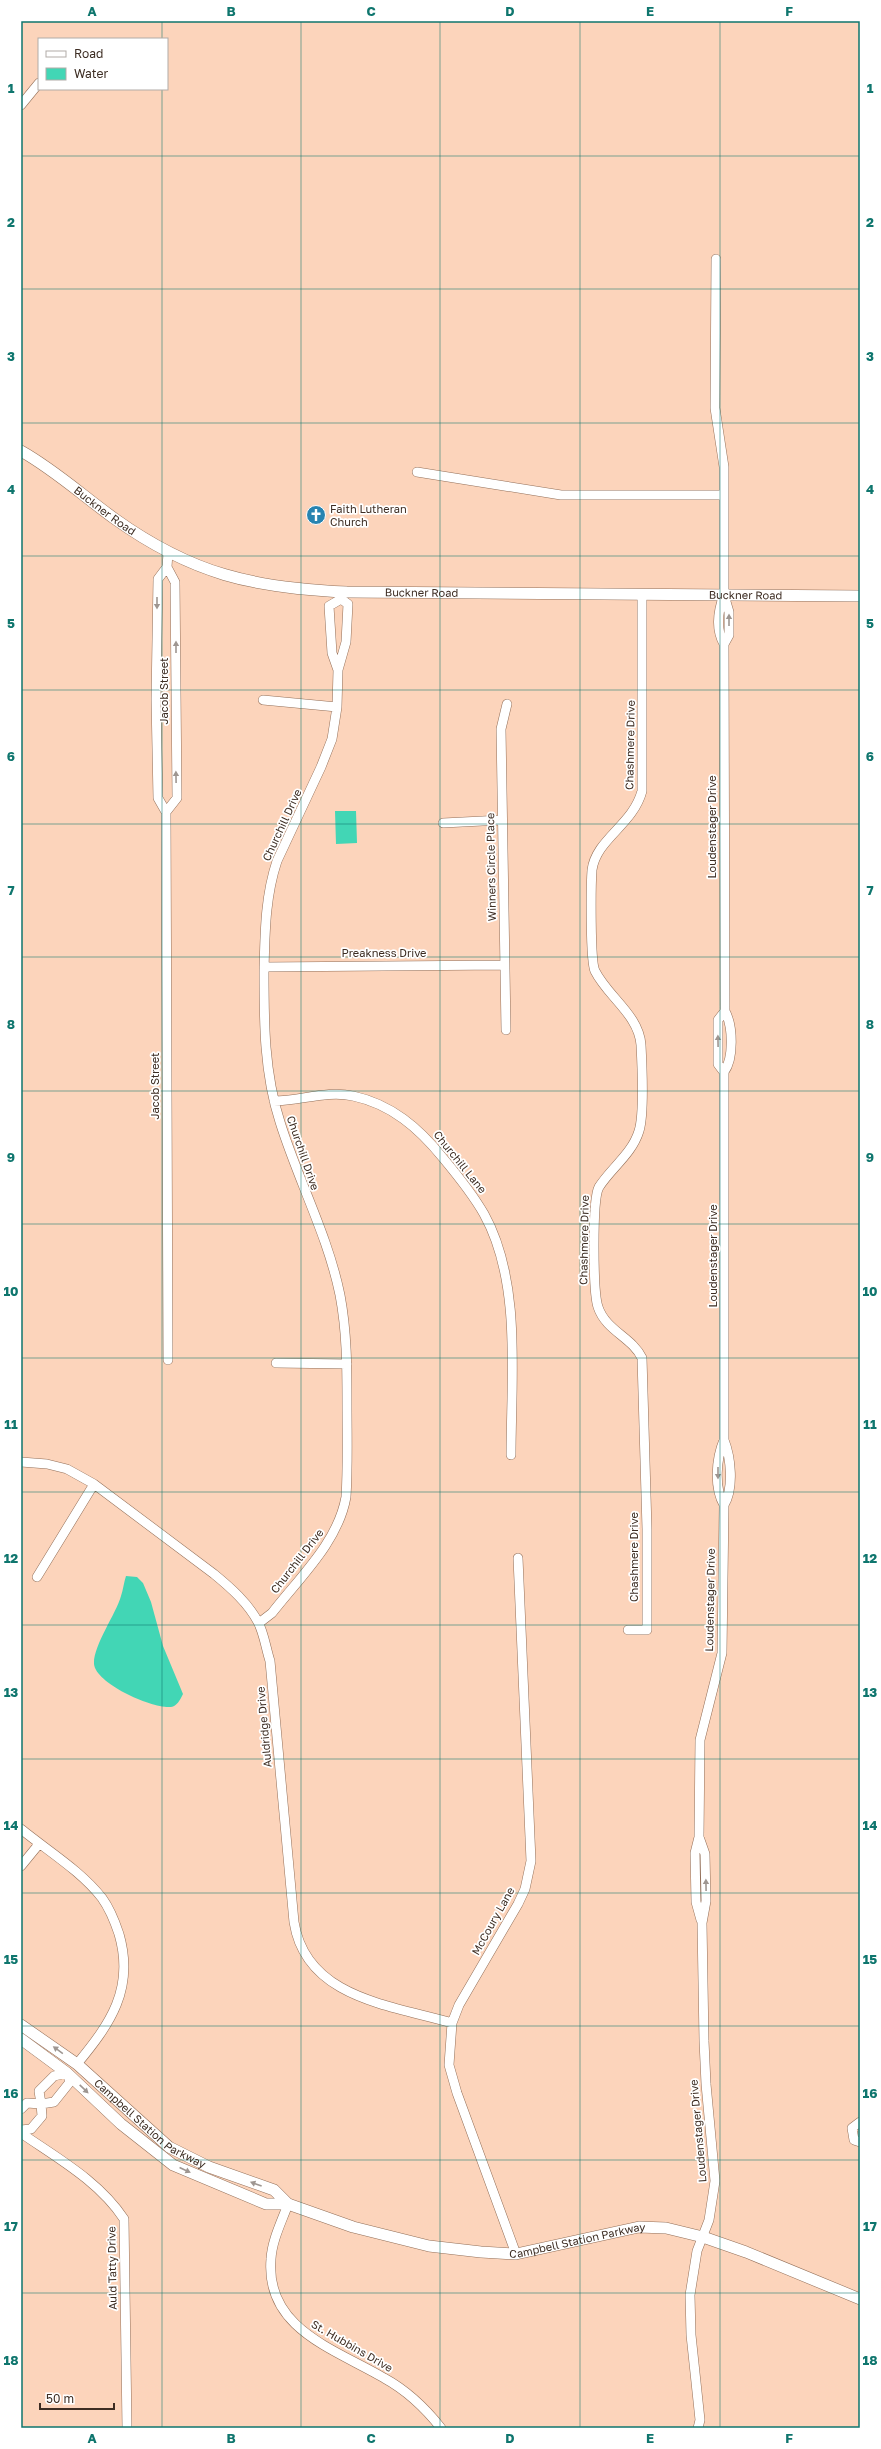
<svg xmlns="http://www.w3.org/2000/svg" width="881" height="2449" font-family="'Golos Text',sans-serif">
	<rect width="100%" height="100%" fill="#fcd4bb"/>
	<!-- water -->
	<path fill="#42d6b5" d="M 335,811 L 356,811 L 357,843 L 336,844 Z
		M 126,1576 L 137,1577 L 143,1583 L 151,1602 L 163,1646 L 183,1694 C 180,1700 177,1706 171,1707 C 153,1709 96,1684 94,1664 C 93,1646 116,1614 121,1596 C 123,1590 124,1582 126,1576 Z"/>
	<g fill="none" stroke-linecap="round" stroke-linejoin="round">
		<defs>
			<path id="minor" d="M 21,105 L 39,83
				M 417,472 L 561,495 L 724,495 L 724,467 L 715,408 L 716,259
				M 167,567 L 158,579 L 156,699 L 158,798 L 166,812 L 168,1360
				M 341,599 L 348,604 L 346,642 L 338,670 L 332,653 L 329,606 Z
				M 724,644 L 729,635 L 729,612 L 724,595 L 724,495
				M 263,700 L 337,707
				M 166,812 L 177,798 L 175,582 L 167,567 L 168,553
				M 443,823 L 502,820
				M 264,967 L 504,965
				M 506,1030 L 501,729 L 507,704
				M 724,1072 C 734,1058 733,1026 725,1011 L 724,644 C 715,628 718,611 724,595
				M 274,1101 C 300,1101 327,1090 353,1096 C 391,1104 419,1128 443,1158 C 458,1176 472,1193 484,1214 C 522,1282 511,1379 511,1455
				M 276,1363 L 347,1364
				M 21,1462 L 47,1464 L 67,1469 L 94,1484 L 214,1574 C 231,1588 248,1603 258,1622 C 264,1633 266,1649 270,1661 L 294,1922 C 306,1998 390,2005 452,2023
				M 724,1505 C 714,1488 716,1459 724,1440 L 724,1072 L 718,1064 L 718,1020 L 725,1011
				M 37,1577 L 94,1484
				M 259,1623 L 272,1613 C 300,1577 338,1542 346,1497 C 348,1466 347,1436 347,1405 C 347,1368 347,1332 340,1295 C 328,1236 298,1180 280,1122 C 264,1073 264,1022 264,971 C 265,933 265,897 277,861 L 321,767 L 332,739 L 337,707 L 338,670
				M 628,1630 L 647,1630 L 647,1529 L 642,1358 C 632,1337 606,1331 598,1307 C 593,1292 592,1199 599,1187 C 611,1168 632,1154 639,1131 C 644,1115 642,1064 641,1045 C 639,1015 608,997 595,971 C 590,961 591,884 592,870 C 596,839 633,825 642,791 L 642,595
				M 21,1829 C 48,1851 81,1871 102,1898 C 110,1909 115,1922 119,1934 C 135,1989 110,2024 77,2064
				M 21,1866 L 39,1844
				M 701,1920 L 696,1902 L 695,1853 L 699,1837 L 700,1740 L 722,1653 L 724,1505 C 734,1488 731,1458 724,1440
				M 21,2109 L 27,2103 L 41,2104 L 39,2091 L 54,2076 L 67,2073 L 70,2082 L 54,2102 L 41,2104 L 42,2116 L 31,2129 L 21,2130
				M 860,2122 L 852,2128 L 854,2140 L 860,2142
				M 21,2133 C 57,2158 99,2181 124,2219 L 127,2428
				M 288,2204 C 282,2221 272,2240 271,2259 C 265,2329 335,2349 384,2378 C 406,2390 426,2409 441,2428
				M 516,2254 L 457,2093 L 449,2065 L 452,2023 L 459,2005 L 518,1904 L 525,1889 L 531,1861 L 518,1558
				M 698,2428 L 700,2420 L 691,2335 L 690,2295 L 697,2251 L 709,2220 L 715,2181 L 706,2084 L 704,2041 L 702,1923 L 706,1901 L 705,1854 L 699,1837"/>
			<g id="tertiary">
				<path id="s1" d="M 21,451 C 55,470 83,496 115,519 C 192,574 253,588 347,592 L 860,596"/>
				<path id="s2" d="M 21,2025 L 77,2064 L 169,2147 L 209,2167 L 274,2190 L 288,2204"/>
				<path id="s3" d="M 21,2039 L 67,2073 L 121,2124 L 173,2165 L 266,2204 L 288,2204 L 353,2227 L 429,2246 L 481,2252 L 516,2254 L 639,2227 L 666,2228 L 703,2237 L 746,2252 L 860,2299"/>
			</g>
		</defs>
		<!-- minor casing -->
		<use href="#minor" stroke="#936f58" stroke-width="10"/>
		<!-- tertiary casing -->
		<use href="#tertiary" stroke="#936f58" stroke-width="12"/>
		<!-- minor -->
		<use href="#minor" stroke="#fff" stroke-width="9"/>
		<!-- tertiary -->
		<use href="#tertiary" stroke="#fff" stroke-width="11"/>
	</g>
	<!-- one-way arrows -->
	<defs><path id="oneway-solid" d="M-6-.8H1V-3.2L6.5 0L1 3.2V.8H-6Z"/></defs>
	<g fill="#9e9691">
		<use href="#oneway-solid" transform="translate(157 603) rotate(90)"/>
		<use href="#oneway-solid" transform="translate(729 620) rotate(-90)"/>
		<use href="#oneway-solid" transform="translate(176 647) rotate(-90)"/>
		<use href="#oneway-solid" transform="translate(176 777) rotate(-91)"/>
		<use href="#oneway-solid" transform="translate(718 1041) rotate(-91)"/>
		<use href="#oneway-solid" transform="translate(718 1473) rotate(90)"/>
		<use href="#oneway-solid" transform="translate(706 1885) rotate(-91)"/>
		<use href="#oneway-solid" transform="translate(58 2050) rotate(-144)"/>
		<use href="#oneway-solid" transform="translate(84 2089) rotate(44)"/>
		<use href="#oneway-solid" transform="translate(185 2170) rotate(25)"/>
		<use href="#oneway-solid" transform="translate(256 2184) rotate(-160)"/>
	</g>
	<!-- grid -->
	<path fill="none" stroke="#0f766e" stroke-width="1" stroke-opacity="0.55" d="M 162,21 L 162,39M 301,21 L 301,2428M 440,21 L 440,2428M 580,21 L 580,2428M 720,21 L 720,2428M 162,89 L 162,2428M 21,156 L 860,156M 21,289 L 860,289M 21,423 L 860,423M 21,556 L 860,556M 21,690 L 860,690M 21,824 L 860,824M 21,957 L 860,957M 21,1091 L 860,1091M 21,1224 L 860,1224M 21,1358 L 860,1358M 21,1492 L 860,1492M 21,1625 L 860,1625M 21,1759 L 860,1759M 21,1893 L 860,1893M 21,2026 L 860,2026M 21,2160 L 860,2160M 21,2293 L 860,2293"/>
	<!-- icons -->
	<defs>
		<symbol id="church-disc" viewBox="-11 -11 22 22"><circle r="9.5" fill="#2884b1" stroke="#fff"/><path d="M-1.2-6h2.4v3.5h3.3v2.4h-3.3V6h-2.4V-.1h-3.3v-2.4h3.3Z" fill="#fff"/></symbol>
	</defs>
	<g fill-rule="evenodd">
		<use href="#church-disc" x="305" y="504" width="22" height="22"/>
	</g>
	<g text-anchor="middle" stroke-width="3.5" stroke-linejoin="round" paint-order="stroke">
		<!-- poi labels -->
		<g font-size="11" fill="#3d2d23" stroke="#fff" text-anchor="start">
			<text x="330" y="513">Faith Lutheran<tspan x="330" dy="13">Church</tspan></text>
		</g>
		<!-- street labels -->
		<g font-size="11" fill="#3d2d23" stroke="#fff">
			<text dy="4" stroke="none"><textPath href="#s1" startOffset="103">Buckner Road</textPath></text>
			<text dy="4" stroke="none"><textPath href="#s1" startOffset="438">Buckner Road</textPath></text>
			<text dy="4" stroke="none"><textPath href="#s1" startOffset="762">Buckner Road</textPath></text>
			<text transform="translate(164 691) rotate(-90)" y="4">Jacob Street</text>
			<text transform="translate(630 745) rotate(-89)" y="4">Chashmere Drive</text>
			<text transform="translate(282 825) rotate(-65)" y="4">Churchill Drive</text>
			<text transform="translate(712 827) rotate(-90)" y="4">Loudenstager Drive</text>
			<text transform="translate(491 867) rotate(-91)" y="4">Winners Circle Place</text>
			<text x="384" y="957">Preakness Drive</text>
			<text transform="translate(155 1086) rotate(-90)" y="4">Jacob Street</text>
			<text transform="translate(303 1153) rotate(71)" y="4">Churchill Drive</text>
			<text transform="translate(460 1162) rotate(51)" y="4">Churchill Lane</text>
			<text transform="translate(584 1240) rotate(-89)" y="4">Chashmere Drive</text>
			<text transform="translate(713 1256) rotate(-90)" y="4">Loudenstager Drive</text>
			<text transform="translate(634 1557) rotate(-90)" y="4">Chashmere Drive</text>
			<text transform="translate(297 1561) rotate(-52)" y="4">Churchill Drive</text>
			<text transform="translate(710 1600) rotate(-89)" y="4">Loudenstager Drive</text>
			<text transform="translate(264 1727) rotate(-95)" y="4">Auldridge Drive</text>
			<text transform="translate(493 1921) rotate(-61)" y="4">McCoury Lane</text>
			<text dy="4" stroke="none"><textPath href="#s2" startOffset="163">Campbell Station Parkway</textPath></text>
			<text transform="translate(698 2131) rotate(-95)" y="4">Loudenstager Drive</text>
			<text dy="4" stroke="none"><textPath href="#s3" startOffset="618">Campbell Station Parkway</textPath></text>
			<text transform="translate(112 2268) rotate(-91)" y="4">Auld Tatty Drive</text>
			<text transform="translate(352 2346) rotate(30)" y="4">St. Hubbins Drive</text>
		</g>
	</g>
	<!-- border -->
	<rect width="881" height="2449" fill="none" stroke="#ffffff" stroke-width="44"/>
	<!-- legend -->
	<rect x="38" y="38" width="130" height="52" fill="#ffffff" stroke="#b1aba7"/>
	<rect x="46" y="51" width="20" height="6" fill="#ffffff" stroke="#b1aba7"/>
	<text x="74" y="58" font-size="12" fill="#3d2d23">Road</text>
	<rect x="46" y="68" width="20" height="12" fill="#42d6b5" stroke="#b1aba7"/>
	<text x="74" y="78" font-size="12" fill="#3d2d23">Water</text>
	<!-- scale -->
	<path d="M40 2403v6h74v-6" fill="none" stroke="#3d2d23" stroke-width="2"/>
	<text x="46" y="2403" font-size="12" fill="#3d2d23" stroke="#ffffff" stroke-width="3" paint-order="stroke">50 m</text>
	<rect x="22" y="22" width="837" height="2405" fill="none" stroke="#0f766e" stroke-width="1.5"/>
	<g font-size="13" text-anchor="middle" font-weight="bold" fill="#0f766e">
		<text x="92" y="16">A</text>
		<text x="231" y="16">B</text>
		<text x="371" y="16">C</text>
		<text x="510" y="16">D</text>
		<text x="650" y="16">E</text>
		<text x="789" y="16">F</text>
		<text x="11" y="93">1</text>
		<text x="870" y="93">1</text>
		<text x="11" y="227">2</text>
		<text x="870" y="227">2</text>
		<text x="11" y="361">3</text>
		<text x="870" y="361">3</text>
		<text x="11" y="494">4</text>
		<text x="870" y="494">4</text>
		<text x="11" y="628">5</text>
		<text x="870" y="628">5</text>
		<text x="11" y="761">6</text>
		<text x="870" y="761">6</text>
		<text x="11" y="895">7</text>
		<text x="870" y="895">7</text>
		<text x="11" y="1029">8</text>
		<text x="870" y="1029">8</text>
		<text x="11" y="1162">9</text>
		<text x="870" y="1162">9</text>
		<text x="11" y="1296">10</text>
		<text x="870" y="1296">10</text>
		<text x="11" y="1429">11</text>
		<text x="870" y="1429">11</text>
		<text x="11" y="1563">12</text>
		<text x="870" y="1563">12</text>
		<text x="11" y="1697">13</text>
		<text x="870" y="1697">13</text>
		<text x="11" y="1830">14</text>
		<text x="870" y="1830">14</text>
		<text x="11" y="1964">15</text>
		<text x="870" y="1964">15</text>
		<text x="11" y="2098">16</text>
		<text x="870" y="2098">16</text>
		<text x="11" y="2231">17</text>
		<text x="870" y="2231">17</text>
		<text x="11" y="2365">18</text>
		<text x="870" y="2365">18</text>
		<text x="92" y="2443">A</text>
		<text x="231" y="2443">B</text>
		<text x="371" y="2443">C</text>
		<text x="510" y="2443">D</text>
		<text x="650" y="2443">E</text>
		<text x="789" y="2443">F</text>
	</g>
</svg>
